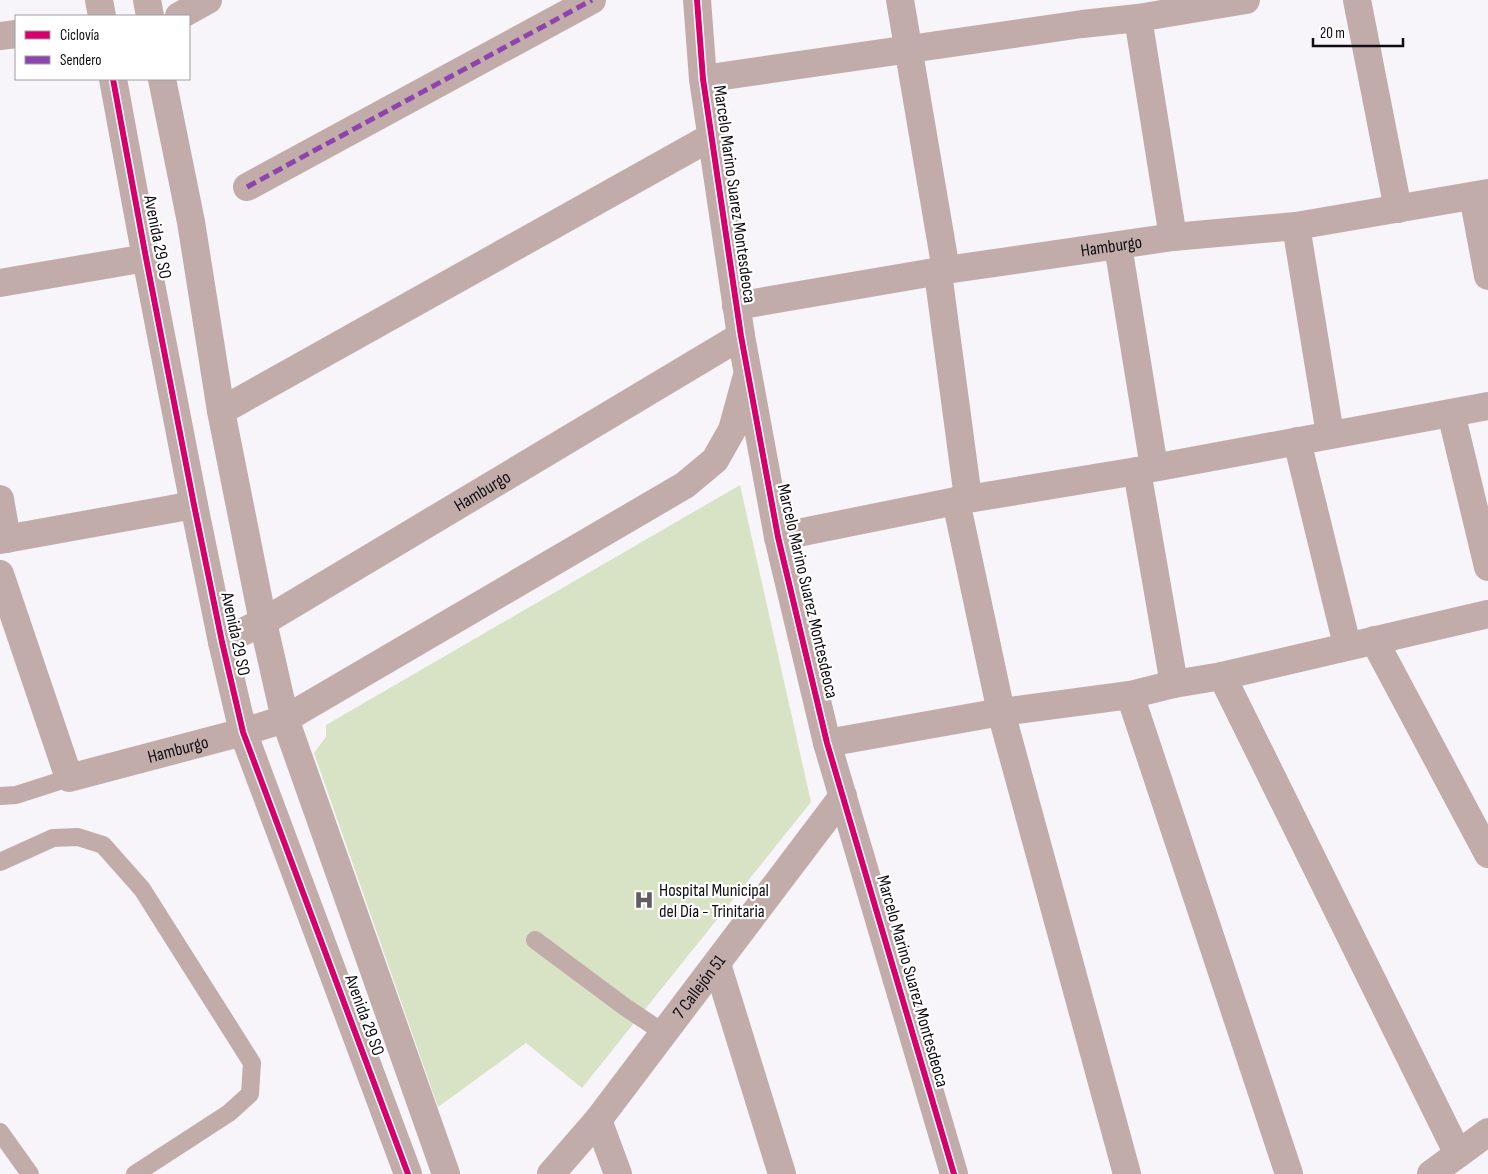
<svg xmlns="http://www.w3.org/2000/svg" width="1488" height="1174" font-family="'Sofia Sans Condensed',sans-serif">
	<rect width="100%" height="100%" fill="#f7f4fa"/>
	<!-- green -->
	<path fill="#d8e3c6" d="M 740,485 L 811,802 L 582,1088 L 526,1043 L 438,1107 L 314,753 L 326,737 L 326,725 Z"/>
	<g fill="none" stroke-linecap="round" stroke-linejoin="round">
		<!-- service -->
		<path stroke="#c1acaa" stroke-width="18" d="M 0,796 L 16,795 L 69,778
			M 0,862 L 53,838 L 78,837 L 103,845 L 142,889 L 252,1063 L 250,1094 L 229,1113 L 135,1174
			M 535,940 L 625,1007 L 664,1033
			M 0,1132 L 30,1174"/>
		<!-- minor -->
		<g stroke="#c1acaa" stroke-width="28">
			<path d="M 697,0 L 703,79 L 741,336 L 778,537 L 827,743 L 954,1174"/>
			<path d="M 900,0 L 946,270"/>
			<path d="M 1357,0 L 1398,209"/>
			<path d="M 179,16 L 208,0"/>
			<path d="M 1138,18 L 1173,237"/>
			<path d="M 0,36 L 16,34"/>
			<path d="M 703,79 L 1082,24 L 1138,18 L 1246,0"/>
			<path d="M 247,187 L 592,0"/>
			<path d="M 1473,196 L 1488,276"/>
			<path d="M 1296,226 L 1330,434"/>
			<path d="M 1118,246 L 1154,467"/>
			<path d="M 938,273 L 968,498"/>
			<path d="M 0,283 L 146,258"/>
			<path id="s1" d="M 736,306 L 946,270 L 1173,237 L 1296,226 L 1488,193"/>
			<path d="M 221,411 L 711,137"/>
			<path d="M 1451,413 L 1488,567"/>
			<path d="M 1297,441 L 1347,645"/>
			<path d="M 1137,471 L 1174,684"/>
			<path d="M 0,499 L 7,539"/>
			<path d="M 956,501 L 1001,712 L 1127,1174"/>
			<path d="M 778,537 L 956,501 L 1137,471 L 1488,406"/>
			<path d="M 0,540 L 194,505"/>
			<path id="s2" d="M 0,574 L 69,778 L 243,732 L 285,719 L 685,485 L 715,460 L 732,430 L 746,379"/>
			<path d="M 1374,640 L 1488,854"/>
			<path id="s3" d="M 222,642 L 263,622 L 741,336"/>
			<path d="M 1222,676 L 1458,1154"/>
			<path d="M 1130,695 L 1289,1174"/>
			<path d="M 827,743 L 1001,712 L 1130,695 L 1174,684 L 1222,676 L 1488,614"/>
			<path d="M 717,964 L 782,1174"/>
			<path d="M 598,1120 L 618,1174"/>
			<path id="s4" d="M 551,1174 L 598,1120 L 843,796"/>
			<path d="M 1431,1174 L 1488,1132"/>
		</g>
		<!-- tertiary -->
		<path stroke="#c1acaa" stroke-width="28" d="M 99,0 L 102,16
			M 147,0 L 150,16
			M 113,79 L 146,258 L 194,505 L 222,642 L 243,732 L 408,1174
			M 162,79 L 191,222 L 221,411 L 263,622 L 285,719 L 446,1174"/>
		<!-- quiet -->
		<path stroke="#8e44ad" stroke-width="5" stroke-dasharray="10 5" stroke-linecap="butt" d="M 247,187 L 592,0"/>
		<defs>
			<path id="cycleway" d="M 697,0 L 703,79 L 741,336 L 778,537 L 827,743 L 954,1174
				M 113,79 L 146,258 L 194,505 L 222,642 L 243,732 L 408,1174"/>
		</defs>
		<!-- cycleway casing -->
		<use href="#cycleway" stroke="#fff" stroke-width="9"/>
		<!-- cycleway -->
		<use href="#cycleway" stroke="#d6006c" stroke-width="6"/>
	</g>
	<!-- icons -->
	<defs>
		<symbol id="hospital-bare" viewBox="-9 -9 18 18"><path d="M-5-5h3v3.5h4V-5h3V5h-3V1.5h-4V5h-3Z" fill="#605e63" stroke="#fff" stroke-width="2.5" paint-order="stroke"/></symbol>
	</defs>
	<g fill-rule="evenodd">
		<use href="#hospital-bare" x="630" y="886" width="28" height="28"/>
	</g>
	<g text-anchor="middle" stroke-width="4.5" stroke-linejoin="round" paint-order="stroke">
		<!-- street labels -->
		<g font-size="18" fill="#0f0d11" stroke="#fff">
			<text transform="translate(735 194) rotate(82)" y="6">Marcelo Marino Suarez Montesdeoca</text>
			<text transform="translate(158 237) rotate(79)" y="6">Avenida 29 SO</text>
			<text dy="6" stroke="none"><textPath href="#s1" startOffset="380">Hamburgo</textPath></text>
			<text dy="6" stroke="none"><textPath href="#s3" startOffset="301">Hamburgo</textPath></text>
			<text transform="translate(808 591) rotate(77)" y="6">Marcelo Marino Suarez Montesdeoca</text>
			<text transform="translate(236 634) rotate(78)" y="6">Avenida 29 SO</text>
			<text dy="6" stroke="none"><textPath href="#s2" startOffset="328">Hamburgo</textPath></text>
			<text transform="translate(913 981) rotate(74)" y="6">Marcelo Marino Suarez Montesdeoca</text>
			<text dy="6" stroke="none"><textPath href="#s4" startOffset="239">7 Callejón 51</textPath></text>
			<text transform="translate(365 1015) rotate(70)" y="6">Avenida 29 SO</text>
		</g>
		<!-- poi labels -->
		<g font-size="18" fill="#0f0d11" stroke="#fff" text-anchor="start">
			<text x="659" y="896">Hospital Municipal<tspan x="659" dy="21">del Día - Trinitaria</tspan></text>
		</g>
	</g>
	<!-- legend -->
	<rect x="15" y="15" width="175" height="65" fill="#ffffff" stroke="#9f9ea0"/>
	<rect x="25" y="31" width="25" height="8" fill="#d6006c" stroke="#9f9ea0"/>
	<text x="60" y="40" font-size="15" fill="#0f0d11">Ciclovía</text>
	<rect x="25" y="56" width="25" height="8" fill="#8e44ad" stroke="#9f9ea0"/>
	<text x="60" y="65" font-size="15" fill="#0f0d11">Sendero</text>
	<!-- scale -->
	<path d="M1313 38v8h90v-8" fill="none" stroke="#0f0d11" stroke-width="2.5"/>
	<text x="1320" y="38" font-size="15" fill="#0f0d11" stroke="#ffffff" stroke-width="4" paint-order="stroke">20 m</text>
</svg>
